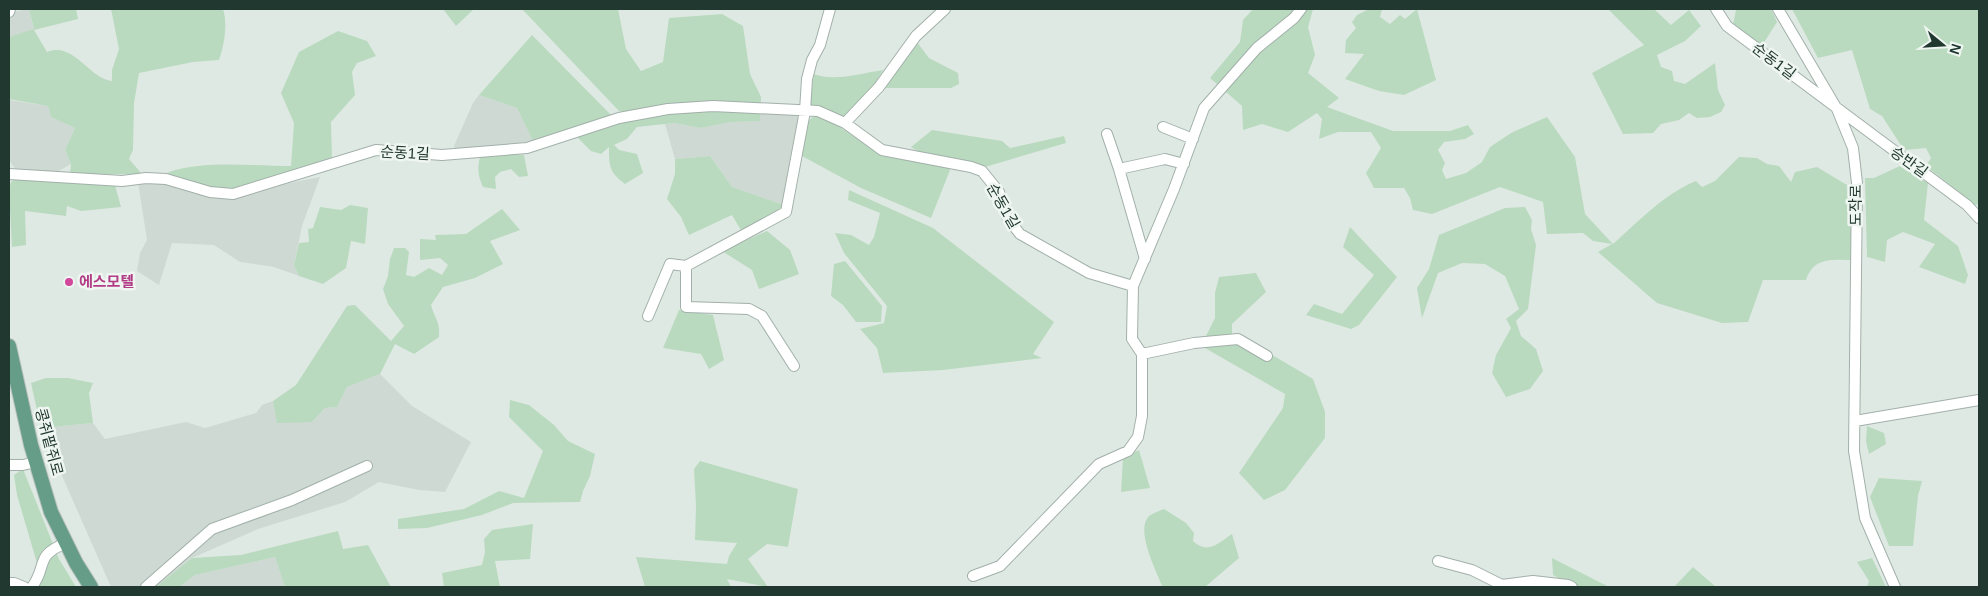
<svg xmlns="http://www.w3.org/2000/svg" width="1988" height="596" font-family="Arial,'Noto Sans KR',sans-serif">
	<rect width="100%" height="100%" fill="#dfe9e4"/>
	<!-- built -->
	<path fill="#cdd9d2" d="M 29,9 L 34,30 L 9,37 L 9,23 L 12,12 Z
		M 479,95 L 517,108 L 533,141 L 456,150 L 454,146 L 473,103 Z
		M 9,100 L 48,106 L 51,117 L 75,128 L 65,150 L 71,164 L 57,172 L 16,170 L 9,160 Z
		M 760,114 L 798,115 L 798,123 L 784,205 L 732,187 L 710,156 L 675,159 L 665,124 L 674,123 L 701,128 L 731,122 L 759,121 Z
		M 320,177 L 302,226 L 294,265 L 299,276 L 274,267 L 240,262 L 214,245 L 172,243 L 159,285 L 137,271 L 140,253 L 147,240 L 138,182 L 274,186 Z
		M 380,374 L 412,406 L 471,442 L 445,492 L 419,490 L 379,482 L 345,502 L 258,529 L 192,558 L 156,587 L 111,587 L 41,428 L 93,423 L 105,439 L 186,422 L 205,428 L 256,413 L 262,405 L 273,401 L 277,422 L 312,422 L 325,408 L 337,407 L 347,387 Z
		M 275,557 L 285,587 L 179,587 L 195,575 Z"/>
	<!-- green -->
	<path fill="#b9dabe" d="M 29,9 L 76,9 L 78,19 L 34,30 L 47,52 C 74,41 88,78 112,81 L 112,70 L 119,49 L 111,9 L 223,9 C 228,24 224,46 219,60 L 193,62 L 139,73 L 134,103 L 133,150 L 129,159 L 142,174 L 70,174 L 71,164 L 65,150 L 75,128 L 51,117 L 48,106 L 9,99 L 9,37 L 34,29 Z
		M 443,9 L 474,9 L 456,26 Z
		M 522,9 L 618,9 L 626,49 L 641,71 L 663,62 L 669,18 L 722,14 L 743,26 L 750,74 L 761,97 L 760,121 L 731,122 L 701,128 L 674,123 L 637,127 L 627,139 L 614,145 L 619,150 L 637,154 L 643,173 L 625,184 C 609,172 609,166 609,147 L 601,154 L 591,151 L 577,137 L 634,119 L 632,112 L 619,111 Z
		M 1253,9 L 1313,9 L 1308,27 L 1315,55 L 1308,73 L 1339,98 L 1327,107 L 1393,131 L 1450,131 L 1468,125 L 1474,134 L 1465,139 L 1444,142 L 1438,150 L 1445,163 L 1442,170 L 1446,179 L 1466,173 L 1482,162 L 1490,147 L 1511,133 L 1547,117 L 1575,157 L 1585,214 L 1613,244 C 1639,221 1664,194 1696,181 L 1702,187 L 1715,181 L 1739,157 L 1757,158 L 1767,164 L 1779,166 L 1791,182 L 1795,172 L 1817,167 L 1847,185 L 1853,212 L 1854,260 C 1833,260 1814,256 1806,280 L 1763,280 L 1748,322 L 1722,323 L 1657,303 L 1598,252 L 1612,244 L 1593,241 L 1583,233 L 1547,234 L 1543,202 L 1500,187 L 1432,214 L 1413,210 L 1410,198 L 1404,188 L 1374,188 L 1366,173 L 1381,148 L 1371,132 L 1338,132 L 1319,139 L 1322,119 L 1317,113 L 1288,132 L 1262,124 L 1243,130 L 1242,106 L 1210,78 L 1240,42 L 1243,20 Z
		M 1369,9 L 1382,9 L 1380,17 L 1390,24 L 1400,15 L 1405,19 L 1417,9 L 1436,80 L 1404,95 L 1379,91 L 1345,79 L 1364,54 L 1345,53 L 1346,40 L 1356,28 L 1352,22 L 1357,15 Z
		M 1608,9 L 1654,9 L 1671,25 L 1689,10 L 1701,26 L 1685,41 L 1657,55 L 1661,67 L 1672,71 L 1674,81 L 1685,84 L 1715,63 L 1718,90 L 1725,105 L 1721,112 L 1710,117 L 1697,118 L 1689,113 L 1679,120 L 1661,124 L 1653,133 L 1623,134 L 1592,73 L 1644,45 Z
		M 1734,9 L 1771,9 L 1777,22 L 1765,41 L 1763,47 L 1733,25 L 1736,10 Z
		M 1792,9 L 1979,9 L 1979,204 L 1975,205 L 1926,166 L 1931,158 L 1926,148 L 1904,150 L 1882,116 L 1870,109 L 1852,50 L 1818,58 Z
		M 338,31 L 367,41 L 376,56 L 357,63 L 352,72 L 355,95 L 331,122 L 332,160 L 232,191 L 210,191 L 174,179 L 167,173 C 199,160 256,166 291,166 L 294,123 L 281,93 L 299,52 Z
		M 532,35 L 613,117 L 533,141 L 517,108 L 479,95 Z
		M 917,42 L 929,58 L 958,73 L 959,84 L 951,88 L 882,88 Z
		M 883,70 L 874,85 L 844,118 L 810,105 L 814,74 C 834,82 862,73 883,70 Z
		M 814,116 L 831,121 L 882,156 L 945,166 L 950,170 L 931,218 L 861,188 L 802,156 L 808,121 Z
		M 932,130 L 1002,141 L 1010,148 L 1064,136 L 1066,143 L 985,167 L 919,152 L 911,147 Z
		M 508,154 L 524,155 L 528,176 L 519,177 L 511,169 L 500,172 L 495,177 L 496,189 L 483,187 C 478,176 477,169 480,157 Z
		M 710,156 L 732,187 L 784,205 L 784,210 L 742,232 L 732,215 L 689,235 L 681,217 L 667,199 L 675,174 L 675,159 Z
		M 1900,166 L 1928,183 L 1924,220 L 1958,246 L 1968,275 L 1965,284 L 1919,267 L 1935,244 L 1903,232 L 1887,240 L 1885,262 L 1867,257 L 1865,178 L 1874,178 Z
		M 18,177 L 115,185 L 121,207 L 81,211 L 67,206 L 66,216 L 25,211 L 26,245 L 12,247 L 9,190 L 11,182 Z
		M 849,190 L 933,228 L 1054,322 L 1033,354 L 1042,358 L 943,370 L 883,373 L 877,348 L 860,329 L 884,323 L 887,306 L 844,253 L 835,233 L 851,235 L 869,245 L 874,237 L 880,213 L 848,200 Z
		M 350,205 L 368,208 L 365,244 L 351,241 L 346,268 L 323,284 L 299,276 L 294,265 L 299,243 L 309,242 L 308,229 L 313,228 L 320,207 L 341,210 Z
		M 1525,207 L 1532,220 L 1531,229 L 1536,245 L 1528,309 L 1516,321 L 1521,336 L 1536,349 L 1543,371 L 1530,389 L 1506,397 L 1492,373 L 1496,355 L 1511,328 L 1506,319 L 1519,309 L 1505,276 L 1485,264 L 1462,263 L 1438,273 L 1422,318 L 1417,288 L 1429,269 L 1439,235 L 1505,208 Z
		M 502,209 L 520,230 L 490,241 L 503,264 L 475,278 L 443,287 L 431,305 C 435,320 440,320 439,337 L 414,354 L 395,344 L 380,374 L 347,387 L 337,407 L 325,408 L 312,422 L 277,423 L 273,401 L 296,385 L 347,306 L 355,305 L 391,341 L 404,326 L 388,304 L 383,289 L 388,276 L 390,259 L 394,248 L 405,248 L 409,252 L 406,275 L 414,277 L 429,268 L 442,275 L 448,265 L 440,258 L 420,260 L 420,239 L 436,240 L 435,235 L 466,234 Z
		M 1350,227 L 1397,277 L 1359,325 L 1351,329 L 1306,315 L 1314,304 L 1342,314 L 1374,275 L 1343,247 Z
		M 767,231 L 790,250 L 799,274 L 759,289 L 752,270 L 722,251 Z
		M 845,261 L 882,306 L 881,322 L 856,322 L 843,305 L 831,296 L 834,264 Z
		M 1256,273 L 1266,292 L 1232,324 L 1232,335 L 1274,356 L 1313,379 L 1325,412 L 1325,438 L 1285,490 L 1264,500 L 1239,473 L 1283,408 L 1285,394 L 1205,348 L 1206,336 L 1215,318 L 1215,293 L 1219,277 Z
		M 679,310 L 713,315 L 724,360 L 709,369 L 701,354 L 663,348 Z
		M 46,378 L 68,378 L 93,383 L 89,393 L 93,423 L 41,428 L 31,383 Z
		M 510,400 L 529,405 L 554,425 L 568,441 L 595,454 L 590,476 L 583,491 L 580,502 L 513,503 L 482,515 L 427,528 L 398,529 L 398,519 L 464,509 L 499,491 L 524,498 L 543,451 L 509,417 Z
		M 1867,426 L 1884,433 L 1886,444 L 1869,454 L 1866,441 Z
		M 1139,450 L 1150,488 L 1121,492 L 1123,458 Z
		M 700,461 L 798,489 L 788,547 L 767,544 L 748,559 L 768,587 L 727,579 L 731,587 L 645,587 L 636,557 L 727,564 L 729,556 L 737,543 L 695,540 L 696,506 L 694,469 Z
		M 23,469 L 59,559 L 76,587 L 9,587 L 9,584 L 20,580 L 31,583 L 37,563 L 17,495 L 14,475 Z
		M 1879,478 L 1922,481 L 1918,496 L 1913,546 L 1889,546 L 1870,497 Z
		M 1164,509 L 1186,523 L 1194,533 L 1193,541 C 1208,555 1218,543 1232,534 L 1239,558 L 1205,587 L 1158,587 L 1162,586 C 1156,570 1135,530 1149,516 C 1153,513 1159,511 1164,509 Z
		M 533,524 L 530,559 L 495,561 L 500,587 L 444,587 L 442,573 L 482,565 L 485,552 L 484,539 L 492,530 Z
		M 338,531 L 343,549 L 368,545 L 391,587 L 285,587 L 275,557 L 195,575 L 179,587 L 156,587 L 192,558 L 241,555 Z
		M 1552,558 L 1609,587 L 1575,587 L 1553,575 Z
		M 1872,558 L 1886,587 L 1867,587 L 1869,581 L 1857,562 Z
		M 1693,567 L 1716,587 L 1674,587 Z"/>
	<g fill="none" stroke-linecap="round" stroke-linejoin="round">
		<defs>
			<path id="minor" d="M 1716,9 L 1727,26 L 1967,205 L 1979,218
				M 1778,9 L 1837,109 L 1853,148 L 1857,183 L 1854,451 L 1865,518 L 1895,587
				M 9,12 L 10,9
				M 845,123 L 879,87 L 916,36 L 945,9
				M 1163,127 L 1193,139
				M 1107,134 L 1119,169 L 1145,259
				M 1119,169 L 1165,159 L 1184,164
				M 9,174 L 122,181 L 146,178 L 166,179 L 210,192 L 233,194 L 376,150 L 442,155 L 527,148 L 619,118 L 668,109 L 713,106 L 818,111 L 845,123 L 882,150 L 971,167 L 982,171 L 999,192 L 1008,219 L 1020,234 L 1089,273 L 1133,286
				M 648,316 L 670,264 L 686,266
				M 1267,356 L 1238,339 L 1194,343 L 1142,354 L 1132,339 L 1133,286 L 1174,189 L 1204,108 L 1257,48 L 1294,18 L 1301,9
				M 794,366 L 762,316 L 749,309 L 686,307 L 686,266 L 786,212 L 805,111 L 807,79 L 812,60 L 820,45 L 830,9
				M 1855,421 L 1979,400
				M 9,465 L 23,465 L 36,462
				M 1438,561 L 1472,570 L 1502,585 L 1533,581 L 1568,585 L 1572,587
				M 973,576 L 1000,566 L 1099,464 L 1128,451 L 1138,437 L 1142,416 L 1142,354
				M 9,583 L 14,583 L 24,587
				M 32,587 C 48,565 34,556 66,543
				M 146,587 L 212,529 L 292,500 L 367,466"/>
			<path id="major" d="M 9,346 L 31,445 L 51,512 L 76,563 L 91,587"/>
		</defs>
		<!-- minor casing -->
		<use href="#minor" stroke="#a2b0aa" stroke-width="12"/>
		<!-- major casing -->
		<use href="#major" stroke="#bcc3c1" stroke-width="16"/>
		<!-- minor -->
		<use href="#minor" stroke="#fff" stroke-width="10"/>
		<!-- major -->
		<use href="#major" stroke="#669d89" stroke-width="14"/>
	</g>
	<!-- markers -->
	<circle fill="#d1479c" stroke="#eff6f2" stroke-width="2" cx="69" cy="282" r="5"/>
	<g text-anchor="middle" stroke-width="5" stroke-linejoin="round" paint-order="stroke">
		<!-- street labels -->
		<g font-size="15" fill="#213830" stroke="#eff6f2">
			<text transform="translate(1774 61) rotate(37)" y="5">순동1길</text>
			<text transform="translate(405 153) rotate(3)" y="5">순동1길</text>
			<text transform="translate(1909 162) rotate(36)" y="5">승반길</text>
			<text transform="translate(1856 205) rotate(-90)" y="5">도작로</text>
			<text transform="translate(1003 206) rotate(60)" y="5">순동1길</text>
			<text transform="translate(49 442) rotate(75)" y="5">콩쥐팥쥐로</text>
		</g>
		<!-- hotel labels -->
		<g font-size="15" font-weight="bold" fill="#b23c85" stroke="#eff6f2" text-anchor="start">
			<text x="79" y="287">에스모텔</text>
		</g>
	</g>
	<!-- border -->
	<rect width="1988" height="596" fill="none" stroke="#213830" stroke-width="20"/>
	<!-- north arrow -->
	<g transform="translate(1943 45) rotate(108)" stroke="#eff6f2" stroke-width="4" paint-order="stroke">
	<path d="M0-4L9 19L0 12L-9 19Z" fill="#213830"/>
	<text y="-8" font-size="14" font-weight="bold" text-anchor="middle" fill="#213830">N</text>
	</g>
</svg>
